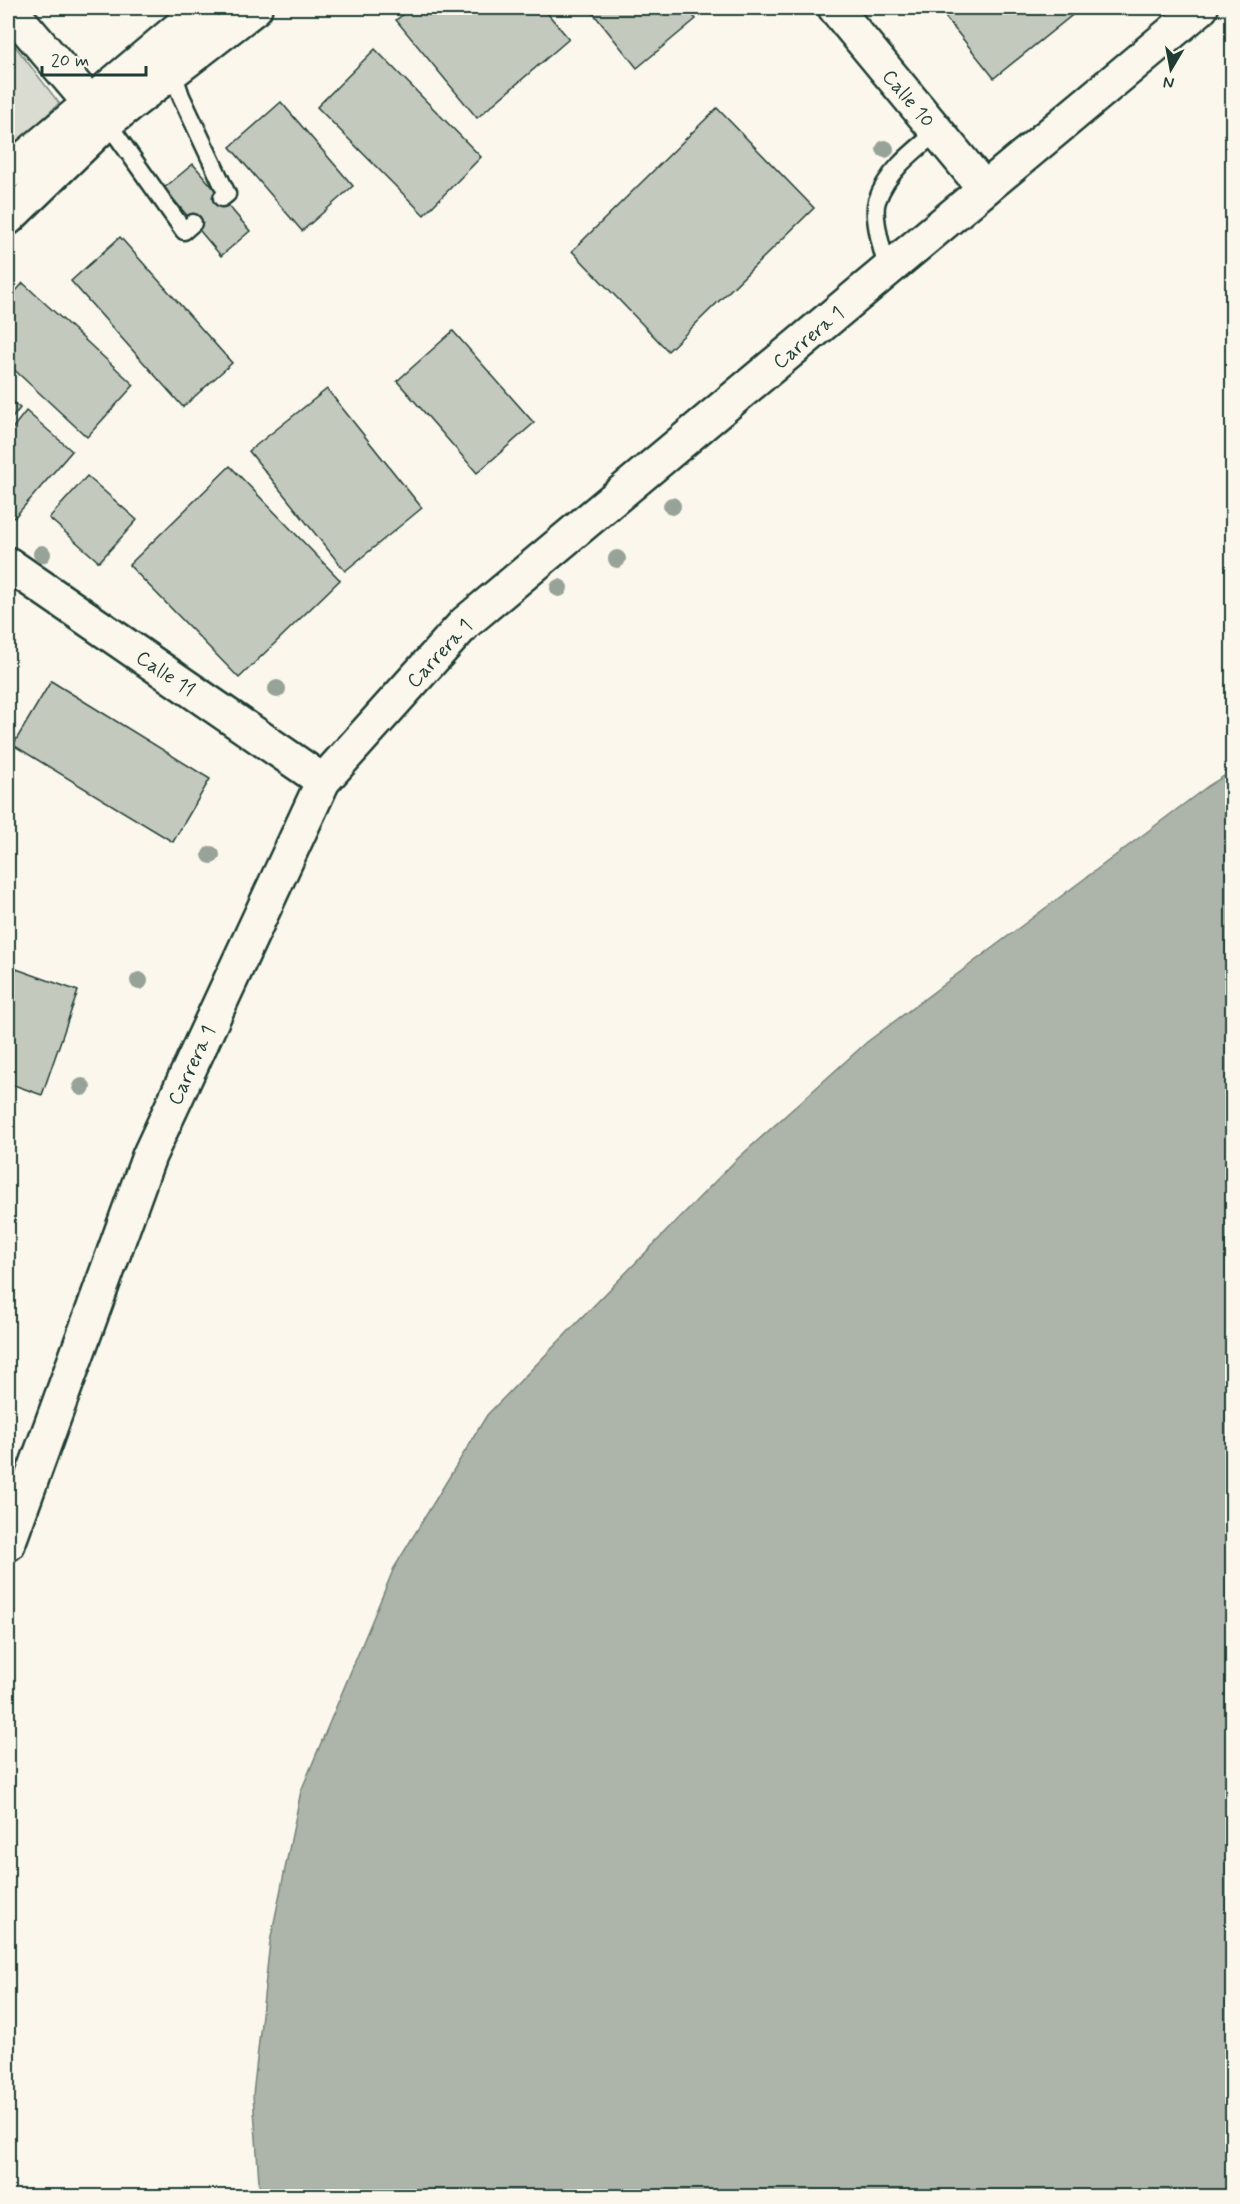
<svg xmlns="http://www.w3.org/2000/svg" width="1240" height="2204" font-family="Mynerve,sans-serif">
	<rect width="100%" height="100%" fill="#fbf7ec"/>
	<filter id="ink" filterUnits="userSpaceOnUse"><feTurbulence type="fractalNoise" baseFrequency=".0167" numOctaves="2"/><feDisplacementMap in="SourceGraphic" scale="12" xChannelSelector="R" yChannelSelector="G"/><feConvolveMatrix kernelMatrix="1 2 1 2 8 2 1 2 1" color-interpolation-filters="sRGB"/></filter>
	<g filter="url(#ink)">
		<!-- green -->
		<path fill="#dbdcd1" stroke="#7d8c82" stroke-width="1.5" d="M 8,37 L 59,103 L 8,154 Z"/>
		<!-- water -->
		<path fill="#adb4aa" stroke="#74847b" stroke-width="1.5" d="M 1232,771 L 1232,2196 L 260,2196 L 253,2095 L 270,1942 L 301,1791 L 394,1568 L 487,1415 L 735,1161 L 867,1042 L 1208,786 Z"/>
		<!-- building -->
		<path fill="#c4c9be" stroke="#1f3d34" stroke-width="1.5" d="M 412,8 L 543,8 L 569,39 L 477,118 L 396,20 Z
			M 589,8 L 687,8 L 696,19 L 637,68 Z
			M 938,8 L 1081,8 L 994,78 Z
			M 375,49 L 481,157 L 424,215 L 317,107 Z
			M 281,102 L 353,186 L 302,231 L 230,147 Z
			M 717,108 L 814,208 L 668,351 L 572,251 Z
			M 193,164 L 250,231 L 221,256 L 164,188 Z
			M 120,237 L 232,363 L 183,407 L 71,281 Z
			M 23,283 L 134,385 L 87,437 L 8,364 L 8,300 Z
			M 453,331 L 534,423 L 477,473 L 397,381 Z
			M 327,389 L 422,508 L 345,571 L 249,451 Z
			M 8,398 L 20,408 L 8,423 Z
			M 26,411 L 72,451 L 14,518 L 8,512 L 8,434 Z
			M 230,466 L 340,580 L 239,678 L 129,565 Z
			M 87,476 L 137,520 L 99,562 L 49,518 Z
			M 51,681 L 210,779 L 173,842 L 13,745 Z
			M 8,966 L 78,991 L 42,1095 L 8,1083 Z"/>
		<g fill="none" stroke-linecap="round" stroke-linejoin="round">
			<defs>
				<path id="service" d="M 173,72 L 181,96 L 227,194 L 222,198
					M 107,122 L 184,231 L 193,223
					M 888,269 C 883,255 872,216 877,201 C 887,171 914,151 937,132"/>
				<path id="minor" d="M 835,8 L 984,188
					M 8,564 L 323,781"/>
				<path id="tertiary" d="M 8,1544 L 149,1156 L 323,781 L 465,623 L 1201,8"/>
				<path id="secondary" d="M 9,8 L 90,103
					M 8,172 L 203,8
					M 8,218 L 107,122 L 255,8"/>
			</defs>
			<!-- service casing -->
			<use href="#service" stroke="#1f3d34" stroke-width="21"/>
			<!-- minor casing -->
			<use href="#minor" stroke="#1f3d34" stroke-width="38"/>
			<!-- tertiary casing -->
			<use href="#tertiary" stroke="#1f3d34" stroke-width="38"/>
			<!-- secondary casing -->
			<use href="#secondary" stroke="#1f3d34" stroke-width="38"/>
			<!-- service -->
			<use href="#service" stroke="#fbf7ec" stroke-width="16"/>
			<!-- minor -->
			<use href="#minor" stroke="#fbf7ec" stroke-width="33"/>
			<!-- tertiary -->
			<use href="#tertiary" stroke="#fbf7ec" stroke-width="33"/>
			<!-- secondary -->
			<use href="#secondary" stroke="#fbf7ec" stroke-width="33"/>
		</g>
		<!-- trees -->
		<g fill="#97a298">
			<circle cx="885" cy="149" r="9"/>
			<circle cx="672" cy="506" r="9"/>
			<circle cx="42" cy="554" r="9"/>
			<circle cx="617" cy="559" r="9"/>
			<circle cx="559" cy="588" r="9"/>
			<circle cx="277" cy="689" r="9"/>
			<circle cx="211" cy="855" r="9"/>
			<circle cx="139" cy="981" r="9"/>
			<circle cx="82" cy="1087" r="9"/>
		</g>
	</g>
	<g text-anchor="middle" stroke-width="5" stroke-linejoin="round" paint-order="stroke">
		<!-- street labels -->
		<g font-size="20" fill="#1f3d34" stroke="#fbf7ec">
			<text transform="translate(909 98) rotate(50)" y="7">Calle 10</text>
			<text transform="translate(808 337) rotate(-40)" y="7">Carrera 1</text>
			<text transform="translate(439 653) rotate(-47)" y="7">Carrera 1</text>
			<text transform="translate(166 673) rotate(34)" y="7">Calle 11</text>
			<text transform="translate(191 1065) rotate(-65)" y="7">Carrera 1</text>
		</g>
	</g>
	<!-- margin -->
	<rect width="1240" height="2204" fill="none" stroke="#fbf7ec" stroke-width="30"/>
	<rect x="15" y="15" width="1210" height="2174" fill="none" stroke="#1f3d34" stroke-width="2" filter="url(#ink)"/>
	<!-- north arrow -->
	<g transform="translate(1171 69) rotate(190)" stroke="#fbf7ec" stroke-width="4.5" paint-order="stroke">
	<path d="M0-4.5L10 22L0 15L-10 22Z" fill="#1f3d34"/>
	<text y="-9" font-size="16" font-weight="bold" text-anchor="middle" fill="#1f3d34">N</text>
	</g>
	<!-- scale -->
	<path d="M42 66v9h104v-9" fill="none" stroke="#1f3d34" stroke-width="3"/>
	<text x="51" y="66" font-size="18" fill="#1f3d34" stroke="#fbf7ec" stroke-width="4.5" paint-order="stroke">20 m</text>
</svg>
